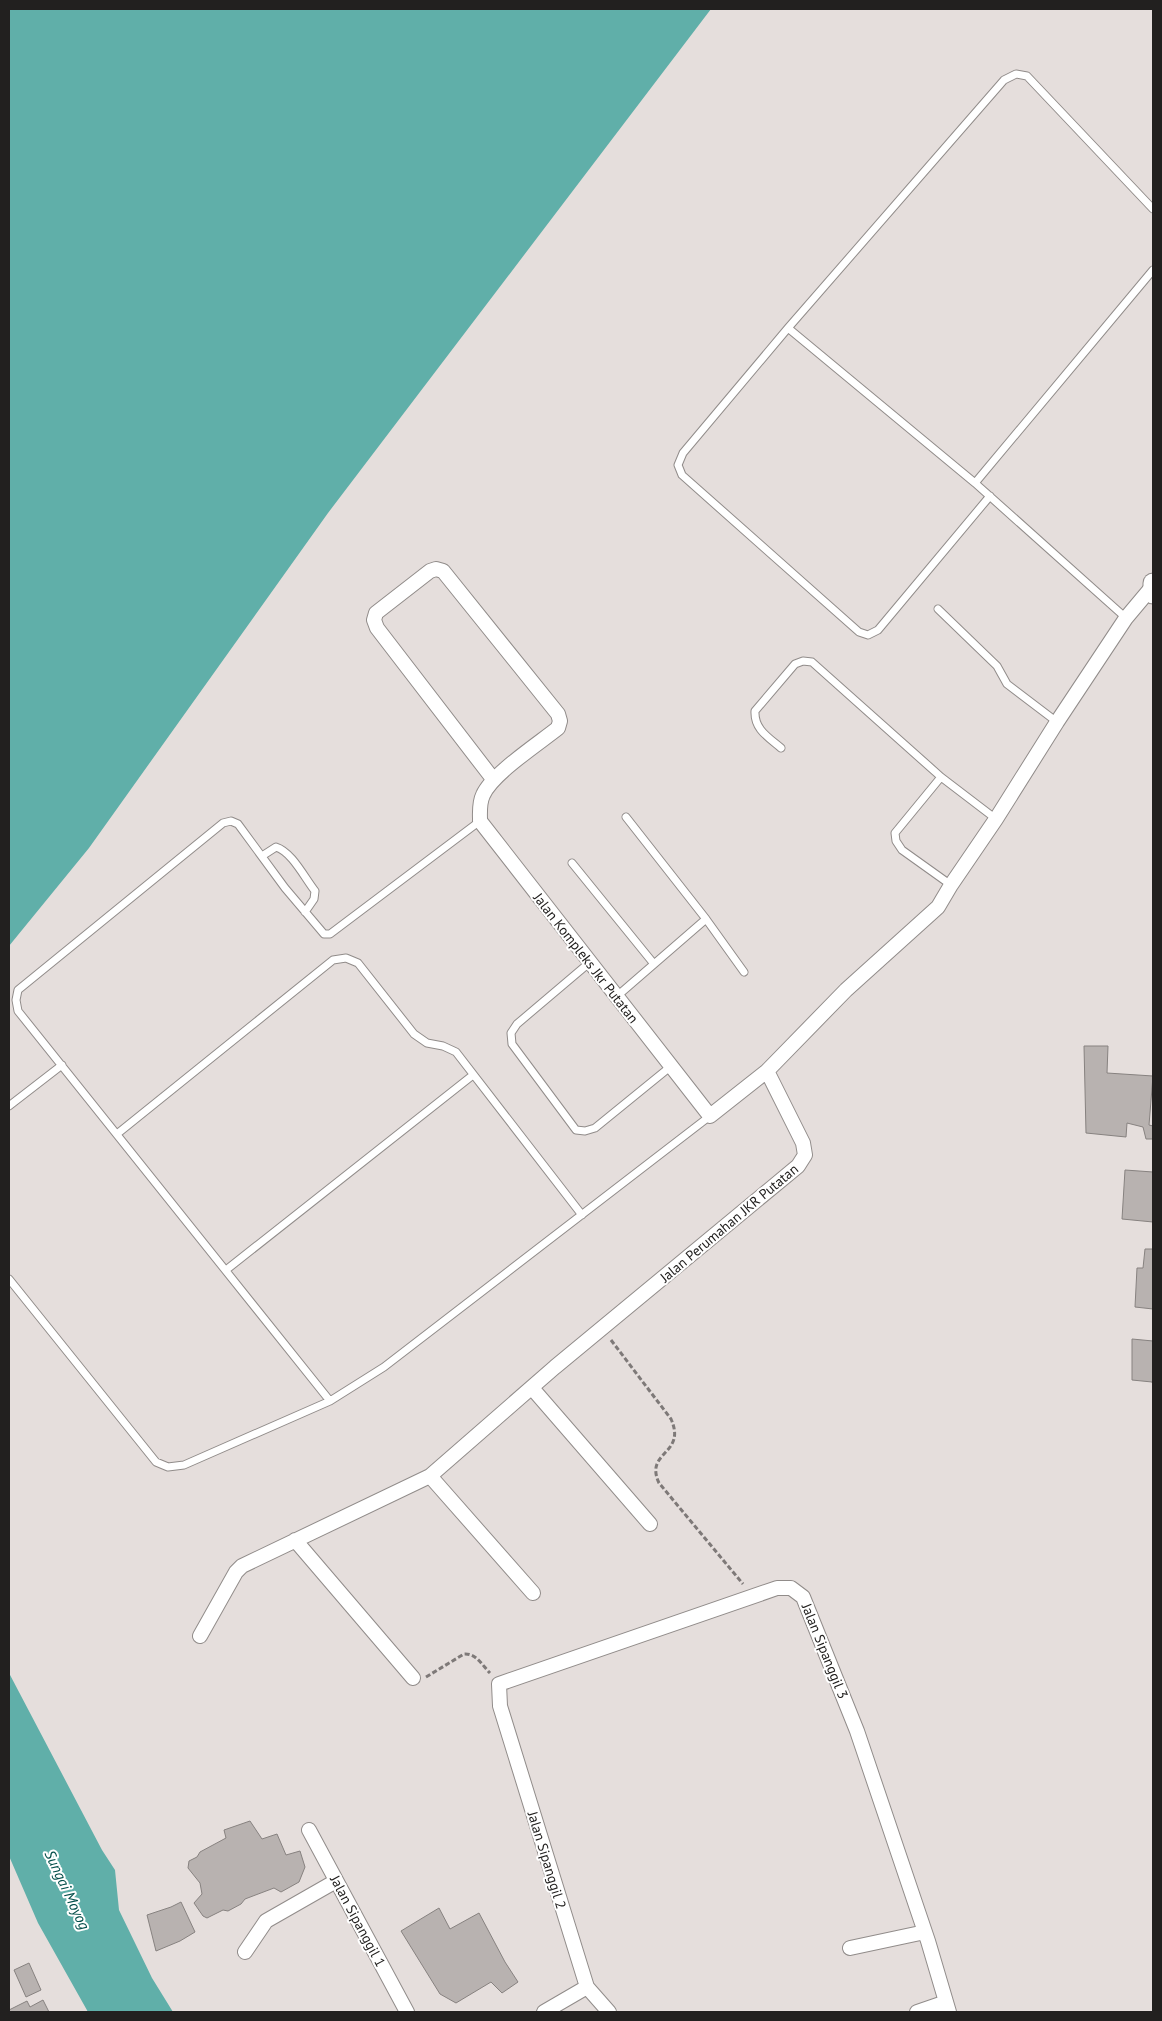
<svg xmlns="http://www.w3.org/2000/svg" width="1162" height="2021" font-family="'PT Sans',sans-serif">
	<rect width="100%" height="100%" fill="#e5dedc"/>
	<!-- water -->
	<path fill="#60afa9" d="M 9,9 L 711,9 L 328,513 L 89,848 L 9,946 Z
		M 9,1673 L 102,1850 L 115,1870 L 119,1910 L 152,1978 L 173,2012 L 88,2012 L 38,1923 L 9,1856 Z"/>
	<!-- building -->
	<path fill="#b8b2b0" stroke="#878280" d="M 1084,1046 L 1108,1046 L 1107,1073 L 1153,1076 L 1149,1125 L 1153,1126 L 1153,1139 L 1146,1139 L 1143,1127 L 1127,1123 L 1126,1137 L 1086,1133 Z
		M 1125,1170 L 1153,1172 L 1153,1222 L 1122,1219 Z
		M 1145,1249 L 1153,1249 L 1153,1309 L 1135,1307 L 1137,1268 L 1143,1268 Z
		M 1132,1339 L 1153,1341 L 1153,1384 L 1152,1382 L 1132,1380 Z
		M 250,1821 L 262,1839 L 277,1834 L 286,1855 L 300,1851 L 305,1867 L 299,1882 L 281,1892 L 274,1888 L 245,1899 L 241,1904 L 228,1911 L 223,1910 L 207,1918 L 203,1916 L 194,1903 L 202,1894 L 200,1883 L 188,1868 L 189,1861 L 197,1857 L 200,1852 L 226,1838 L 224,1830 Z
		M 181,1902 L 195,1932 L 180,1941 L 156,1951 L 147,1915 L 171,1907 Z
		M 439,1908 L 450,1929 L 479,1913 L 505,1962 L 518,1982 L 502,1993 L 491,1982 L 456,2003 L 440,1994 L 401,1931 Z
		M 29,1963 L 41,1990 L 26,1997 L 14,1970 Z
		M 43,2000 L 49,2012 L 10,2012 L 9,2010 L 27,2001 L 30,2007 Z"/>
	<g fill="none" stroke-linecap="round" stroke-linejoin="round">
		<defs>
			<path id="lane" d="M 788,328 L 975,483
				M 990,496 L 878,630 L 868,635 L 859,632 L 682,475 L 678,465 L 683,453 L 788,328 L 1004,80 L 1016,74 L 1027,76 L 1153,209
				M 938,609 L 997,666 L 1007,684 L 1057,722
				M 1126,618 L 975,483 L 1153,270
				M 781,748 C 768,737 754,729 755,711 L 795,664 L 803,661 L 812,662 L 941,777 L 996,819
				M 941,777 L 895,833 L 896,841 L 902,850 L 951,885
				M 262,856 L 276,847 C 292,852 304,877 315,891 L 314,899 L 305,912
				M 572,863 L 654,964
				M 706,919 L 744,972
				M 589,963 L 517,1024 L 511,1033 L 512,1044 L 576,1130 L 585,1131 L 595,1128 L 670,1067
				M 616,997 L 706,919 L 626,817
				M 9,1106 L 62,1065
				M 117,1134 L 333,960 L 346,958 L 358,963 L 414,1034 L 427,1043 L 443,1046 L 456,1052 L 582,1215
				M 226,1270 L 473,1075
				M 9,1279 L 156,1462 L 168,1467 L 184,1465 L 330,1401 L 384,1367 L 710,1116
				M 330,1401 L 18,1011 L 16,1000 L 18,990 L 223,823 L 231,821 L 238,824 L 285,888 L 324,934 L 330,934 L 480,821"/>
			<path id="street" d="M 493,779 L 377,628 L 374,620 L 376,613 L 430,571 L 436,569 L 443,571 L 558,714 L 560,721 L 558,728 C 538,744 492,774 483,795 C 479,803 480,812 480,821 L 710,1116 L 767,1071 L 846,990 L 938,907 L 951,885 L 996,819 L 1057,722 L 1126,618 L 1152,587
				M 532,1388 L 650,1524
				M 430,1476 L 533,1593
				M 295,1540 L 413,1678
				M 200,1636 L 236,1572 L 242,1566 L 430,1476 L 555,1367 L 798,1166 L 805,1155 L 803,1143 L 767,1071
				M 309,1830 L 407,2012
				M 850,1948 L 925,1932
				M 245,1952 L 266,1921 L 336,1881
				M 587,1987 L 609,2012
				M 544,2012 L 587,1987 L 500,1706 L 499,1684 L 777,1588 L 791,1588 L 803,1597 L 857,1731 L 928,1941 L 949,2012
				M 917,2012 L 946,2002"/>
			<path id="secondary" d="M 1153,583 L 1153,594"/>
		</defs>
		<!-- lane casing -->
		<use href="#lane" stroke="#918c8a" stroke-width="9"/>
		<!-- street casing -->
		<use href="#street" stroke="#918c8a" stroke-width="16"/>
		<!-- secondary casing -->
		<use href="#secondary" stroke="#918c8a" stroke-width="21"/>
		<!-- path -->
		<path stroke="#7e7978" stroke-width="3" stroke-dasharray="5 2.5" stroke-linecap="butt" d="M 611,1340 L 671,1419 C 687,1455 644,1451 659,1483 L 743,1584
			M 426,1677 L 464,1654 C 476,1653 482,1665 490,1673"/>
		<!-- lane -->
		<use href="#lane" stroke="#fff" stroke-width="7"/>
		<!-- street -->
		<use href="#street" stroke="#fff" stroke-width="14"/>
		<!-- secondary -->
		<use href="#secondary" stroke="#fff" stroke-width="19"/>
	</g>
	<g text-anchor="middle" stroke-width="4" stroke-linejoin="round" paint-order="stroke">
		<!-- street labels -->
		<g font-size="14" fill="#22201f" stroke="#fff">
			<text transform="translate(586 958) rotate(52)" y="5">Jalan Kompleks Jkr Putatan</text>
			<text transform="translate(729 1223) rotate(-40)" y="5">Jalan Perumahan JKR Putatan</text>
			<text transform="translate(825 1651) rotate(68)" y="5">Jalan Sipanggil 3</text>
			<text transform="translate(547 1860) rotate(73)" y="5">Jalan Sipanggil 2</text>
			<text transform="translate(358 1921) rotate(62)" y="5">Jalan Sipanggil 1</text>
		</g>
		<!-- water labels -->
		<g font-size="15" font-style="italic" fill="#05504b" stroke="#fff">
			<text transform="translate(67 1890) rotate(65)" y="5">Sungai Moyog</text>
		</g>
	</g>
	<!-- border -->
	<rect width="1162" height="2021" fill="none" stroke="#22201f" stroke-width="20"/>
</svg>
